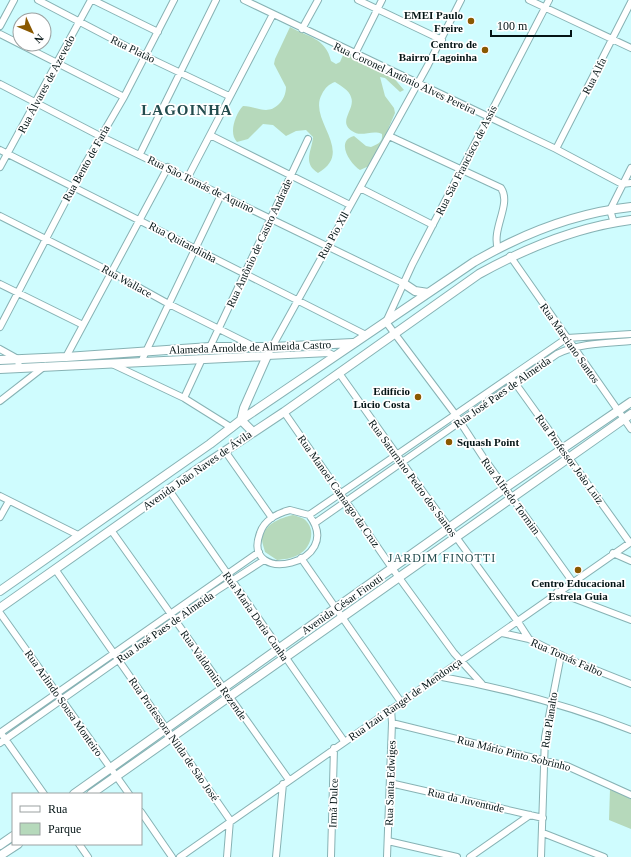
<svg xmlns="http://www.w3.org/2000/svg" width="631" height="857" font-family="'Times New Roman',serif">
	<rect width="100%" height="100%" fill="#cffcfe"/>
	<!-- green -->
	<path fill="#b6d9bb" d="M 290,27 C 308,37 326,38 331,61 L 336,64 L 340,62 L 344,53 L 383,69 L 384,73 L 392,76 L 404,90 L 400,92 L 385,78 L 380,77 L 385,96 L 394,108 L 395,113 L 383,141 L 369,166 L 360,170 C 350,164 335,141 354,136 L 366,146 L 371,147 C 378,144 383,142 382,134 C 372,129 361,138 352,131 C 337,121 356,109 351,97 C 349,90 341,86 335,82 C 329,84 325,88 322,94 C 307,120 356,151 318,173 C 302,163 312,151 313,137 L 306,130 L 296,131 L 286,136 L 273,125 L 263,124 L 248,139 L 237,142 C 228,133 236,113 243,106 C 257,106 267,116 279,104 C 283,100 286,94 286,87 L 274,64 L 275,59 Z
		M 293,515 C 296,516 301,517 304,519 C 317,529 311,549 298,555 C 291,559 284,559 277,560 L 265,552 C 264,548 262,543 262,539 C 264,524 280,518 293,515 Z
		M 610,789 L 631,799 L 631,829 L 609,820 Z"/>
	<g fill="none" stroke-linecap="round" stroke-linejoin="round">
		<defs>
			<path id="minor" d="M 38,0 L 145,56 L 229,96
				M 93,0 L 158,32
				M 244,0 L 556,149 L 622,184 L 631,183
				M 358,0 L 442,40
				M 529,0 L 631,48
				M 549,0 L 412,265 L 386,322 L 455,414 L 483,457 L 572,581
				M 0,26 L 14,0
				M 302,29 L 318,0
				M 0,34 L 124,97
				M 355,54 L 382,0
				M 0,84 L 100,136 L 403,283
				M 210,135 L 350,205
				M 389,136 L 501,188 C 512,204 491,229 498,249
				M 556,149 L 631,2
				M 0,150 L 366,335
				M 140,154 L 216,0
				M 0,167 L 91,0
				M 188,177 L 273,14
				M 360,188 L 433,225
				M 0,216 L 111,272 L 167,303 L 253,346
				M 614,223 L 610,210 L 631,168
				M 510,256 L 631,429
				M 0,284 L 83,325
				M 0,327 L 85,164 L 124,97 L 174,0
				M 210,347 L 308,139
				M 0,349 L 18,359 L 19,368
				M 335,356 L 329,353 L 267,356 L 428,65 L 461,0
				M 66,357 L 168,167
				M 141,362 L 221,195
				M 112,364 L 184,398 L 232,428
				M 339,373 L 424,493 L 518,622 L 529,639
				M 513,380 L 630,543
				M 184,398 L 202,359
				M 0,401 L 45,366
				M 284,412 L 392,568 L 454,653 L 482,684
				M 225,451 L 272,518
				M 169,490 L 344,741
				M 0,496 L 78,535
				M 290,510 L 309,515 C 347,564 240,587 260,533 C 264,520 278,513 290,510 Z
				M 309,515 L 567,338 L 631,334
				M 0,517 L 9,501
				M 315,523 L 557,354 C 579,343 607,343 631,341
				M 111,530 L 289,780
				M 613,553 L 631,561
				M 301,558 L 401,702
				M 55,569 L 230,820 L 227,857
				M 557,592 L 631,620
				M 0,613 L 129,794
				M 502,633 L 529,639 L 573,661 L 631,684
				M 437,676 C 504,688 568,705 631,730
				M 392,723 L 567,766 L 631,795
				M 0,733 L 259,552
				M 3,736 L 44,794
				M 0,743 L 216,591 L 264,560
				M 390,783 L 543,818
				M 141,812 L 172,857
				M 543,833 L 604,857
				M 388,841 L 457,857
				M 79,844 L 88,857
				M 180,857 L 631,542
				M 276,857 L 283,784
				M 331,857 L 334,748
				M 387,857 L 392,723 L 391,709
				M 470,857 L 530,815
				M 541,857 L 545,737 L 561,655"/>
			<path id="major" d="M 403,283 L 415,291 L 428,293
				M 0,360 L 66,357 L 210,347 L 272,347 L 353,343
				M 0,369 L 267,356 L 244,408 L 241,420
				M 241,420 L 253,432
				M 0,591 L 210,444 L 241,420 L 474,262 C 522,234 575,213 631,207
				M 0,608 L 192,473 L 284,412 L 479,274 C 526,248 577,227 631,220
				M 74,794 L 505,488 L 631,402
				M 91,794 L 631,414
				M 0,845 L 13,836
				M 1,855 L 18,844"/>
		</defs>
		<!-- minor casing -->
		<use href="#minor" stroke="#87b2b4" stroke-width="8"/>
		<!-- major casing -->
		<use href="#major" stroke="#87b2b4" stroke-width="10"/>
		<!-- minor -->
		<use href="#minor" stroke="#fff" stroke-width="6"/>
		<!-- major -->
		<use href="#major" stroke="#fff" stroke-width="8"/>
	</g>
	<!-- markers -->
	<g fill="#8a5901" stroke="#fff" stroke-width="1.5">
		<circle cx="471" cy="21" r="4"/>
		<circle cx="485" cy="50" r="4"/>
		<circle cx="418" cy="397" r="4"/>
		<circle cx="449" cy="442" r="4"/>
		<circle cx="578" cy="570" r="4"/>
	</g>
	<g text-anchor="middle" stroke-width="3.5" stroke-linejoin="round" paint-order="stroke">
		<!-- poi labels -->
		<g font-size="11" font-weight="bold" fill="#041415" stroke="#fff" text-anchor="end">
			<text x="463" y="19">EMEI Paulo<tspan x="463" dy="13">Freire</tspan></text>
			<text x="477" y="48">Centro de<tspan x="477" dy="13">Bairro Lagoinha</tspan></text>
			<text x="410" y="395">Edifício<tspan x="410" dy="13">Lúcio Costa</tspan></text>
			<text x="457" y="446" text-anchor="start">Squash Point</text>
			<text x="578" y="587" text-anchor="middle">Centro Educacional<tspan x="578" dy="13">Estrela Guia</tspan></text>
		</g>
		<!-- street labels -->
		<g font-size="11" fill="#041415" stroke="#fff">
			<text transform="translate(133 49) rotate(26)" y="4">Rua Platão</text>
			<text transform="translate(594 76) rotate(-63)" y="4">Rua Alfa</text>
			<text transform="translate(405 78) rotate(25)" y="4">Rua Coronel Antônio Alves Pereira</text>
			<text transform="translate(46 84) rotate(-62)" y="4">Rua Álvares de Azevedo</text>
			<text transform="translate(466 160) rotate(-63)" y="4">Rua São Francisco de Assis</text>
			<text transform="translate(86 163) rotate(-61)" y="4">Rua Bento de Faria</text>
			<text transform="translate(201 184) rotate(26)" y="4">Rua São Tomás de Aquino</text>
			<text transform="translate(333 235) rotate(-61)" y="4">Rua Pio Xll</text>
			<text transform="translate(183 242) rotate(28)" y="4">Rua Quitandinha</text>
			<text transform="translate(259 243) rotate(-65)" y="4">Rua Antônio de Castro Andrade</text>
			<text transform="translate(127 281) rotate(29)" y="4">Rua Wallace</text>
			<text transform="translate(570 343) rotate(55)" y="4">Rua Marciano Santos</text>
			<text transform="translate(250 347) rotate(-2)" y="4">Alameda Arnolde de Almeida Castro</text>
			<text transform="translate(502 392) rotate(-35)" y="4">Rua José Paes de Almeida</text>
			<text transform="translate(570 459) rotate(54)" y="4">Rua Professor João Luiz</text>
			<text transform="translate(197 470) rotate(-35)" y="4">Avenida João Naves de Ávila</text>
			<text transform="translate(413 478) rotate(54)" y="4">Rua Saturnino Pedro dos Santos</text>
			<text transform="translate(339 491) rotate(55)" y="4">Rua Manoel Camargo da Cruz</text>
			<text transform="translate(511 496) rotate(54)" y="4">Rua Alfredo Tormim</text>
			<text transform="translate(342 604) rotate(-35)" y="4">Avenida César Finotti</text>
			<text transform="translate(256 616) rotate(55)" y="4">Rua Maria Doria Cunha</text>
			<text transform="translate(165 627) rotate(-35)" y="4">Rua José Paes de Almeida</text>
			<text transform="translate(567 657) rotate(24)" y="4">Rua Tomás Falbo</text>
			<text transform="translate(214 675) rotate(55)" y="4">Rua Valdomira Rezende</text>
			<text transform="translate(405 699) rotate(-35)" y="4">Rua Izaú Rangel de Mendonça</text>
			<text transform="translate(64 703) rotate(55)" y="4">Rua Arlindo Sousa Monteiro</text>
			<text transform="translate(549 720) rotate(-81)" y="4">Rua Planalto</text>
			<text transform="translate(174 739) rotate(55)" y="4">Rua Professora Nilda de São José</text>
			<text transform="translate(514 753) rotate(14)" y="4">Rua Mário Pinto Sobrinho</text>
			<text transform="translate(390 783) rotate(-88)" y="4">Rua Santa Edwiges</text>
			<text transform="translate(466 800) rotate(13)" y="4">Rua da Juventude</text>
			<text transform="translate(333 803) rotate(-88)" y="4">Irmã Dulce</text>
		</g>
		<!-- neighbourhood labels -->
		<g font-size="12" letter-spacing="1" fill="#234c4e" stroke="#fff">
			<text x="442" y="562">JARDIM FINOTTI</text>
		</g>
		<!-- district labels -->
		<g font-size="15" font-weight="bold" letter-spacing="1" fill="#234c4e" stroke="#fff">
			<text x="187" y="115">LAGOINHA</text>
		</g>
	</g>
	<!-- legend -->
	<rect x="12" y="793" width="130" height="52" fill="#ffffff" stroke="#9ba1a1"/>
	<rect x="20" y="806" width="20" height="6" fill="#ffffff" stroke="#9ba1a1"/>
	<text x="48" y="813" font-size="12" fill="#041415">Rua</text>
	<rect x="20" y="823" width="20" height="12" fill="#b6d9bb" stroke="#9ba1a1"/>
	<text x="48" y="833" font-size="12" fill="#041415">Parque</text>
	<!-- north arrow -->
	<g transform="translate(32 32) rotate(134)"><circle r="19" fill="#ffffff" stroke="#9ba1a1"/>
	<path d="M0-3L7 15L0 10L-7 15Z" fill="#8a5901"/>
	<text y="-6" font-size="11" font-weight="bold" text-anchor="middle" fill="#041415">N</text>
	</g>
	<!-- scale -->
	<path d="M491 30v6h80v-6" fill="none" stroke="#041415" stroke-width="2"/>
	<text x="497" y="30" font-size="12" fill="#041415" stroke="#ffffff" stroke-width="3" paint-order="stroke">100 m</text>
</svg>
